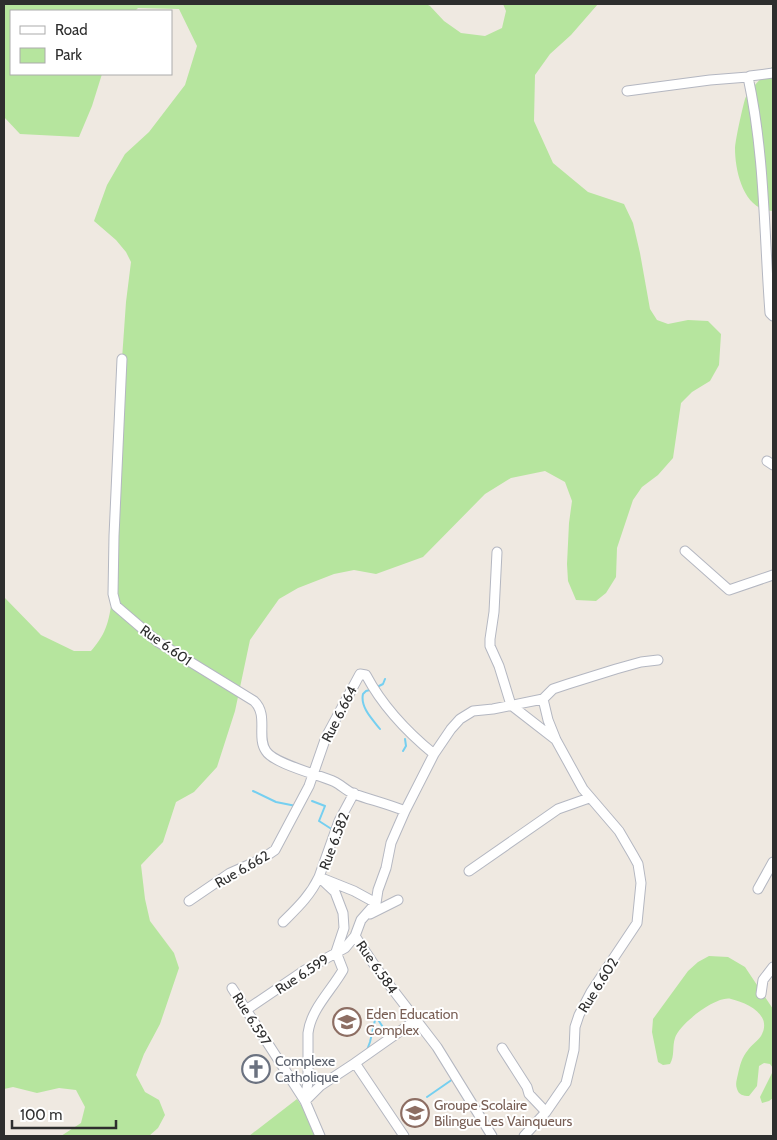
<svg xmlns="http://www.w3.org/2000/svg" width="777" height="1140" font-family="Cabin,sans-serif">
	<rect width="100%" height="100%" fill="#efe9e1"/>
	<!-- green -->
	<path fill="#b6e59e" d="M 4,4 L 426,4 L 430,6 L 444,21 L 461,33 L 485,36 L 502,28 L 506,11 L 503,4 L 598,4 L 571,35 L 550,54 L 535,75 L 534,121 L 553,163 L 588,192 L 624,204 L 633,223 L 640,253 L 650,309 L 657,320 L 668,324 L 688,320 L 708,321 L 721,334 L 719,365 L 710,381 L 692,392 L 681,403 L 673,458 L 658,475 L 642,487 L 633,500 L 617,548 L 616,577 L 606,593 L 596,601 L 576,600 L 568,581 L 567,564 L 569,523 L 572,501 L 565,482 L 545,471 L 511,478 L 485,494 L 423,557 L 376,574 L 354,570 L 334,574 L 298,588 L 279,599 L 250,640 L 235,711 L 217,767 L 194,792 L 176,802 L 163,842 L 141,865 L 145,899 L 150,921 L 174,953 L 179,968 L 160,1024 L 144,1054 L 136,1075 L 145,1092 L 159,1100 L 165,1115 L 158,1128 L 149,1136 L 61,1136 L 81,1123 L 85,1107 L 76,1090 L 59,1088 L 37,1093 L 13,1087 L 4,1089 L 4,597 L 41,635 L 74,651 L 91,651 C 108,632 109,619 113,594 L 122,359 L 126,302 L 131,262 L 126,252 L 116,240 L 94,221 L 107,185 L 125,154 L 149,132 L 185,85 L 197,46 L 179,9 L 138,8 L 135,11 L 11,11 L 11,74 L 102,74 L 92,106 L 79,137 L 20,134 L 4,117 Z
		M 773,63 L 773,211 C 744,211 735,172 735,148 C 736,137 742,110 745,99 C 748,90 765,75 772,67 Z
		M 709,956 L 728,957 L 745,967 L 773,1009 L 773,1068 L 770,1064 L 764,1063 L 759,1066 L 757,1086 L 749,1096 C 743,1096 739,1095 737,1089 C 735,1084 737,1079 738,1074 C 740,1065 742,1057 748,1050 C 751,1045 758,1041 761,1036 C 773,1015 748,1003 731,999 C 717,995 679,1024 675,1038 C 672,1047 675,1055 670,1064 L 663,1065 L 658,1062 L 652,1032 L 653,1019 L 688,971 L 698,962 Z
		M 773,1071 L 773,1098 L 769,1101 L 762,1103 L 760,1097 Z
		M 297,1099 L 321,1136 L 249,1136 Z"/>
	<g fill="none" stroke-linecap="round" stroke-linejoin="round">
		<!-- stream -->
		<path stroke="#75cff0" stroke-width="2" d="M 377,687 L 383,684 L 385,679
			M 370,690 L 366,691 L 363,694 C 360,707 372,719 380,729
			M 403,751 L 406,746 L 405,739
			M 253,791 L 276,802 L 296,806
			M 312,801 L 325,806 L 319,821 L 333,830
			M 377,1018 L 388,1035
			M 367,1050 L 370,1042 L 375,1020
			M 427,1097 L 453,1079"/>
		<defs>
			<path id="minor" d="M 773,73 L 750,76 L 748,77 C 765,155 764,235 770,313 L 773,316
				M 627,91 L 710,80 L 748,77
				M 122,359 L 114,536 L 113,594 L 116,606 L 158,642 L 254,701 C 269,715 256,737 266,751 C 274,764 320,775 335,782 C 341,785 347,791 354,794 C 371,800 388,804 405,811
				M 767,461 L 773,465
				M 685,551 L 729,590 L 773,575
				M 497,552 L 494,612 L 490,639 L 490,646 L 499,666 L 511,705 L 556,740
				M 543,699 L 553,689 L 568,684 L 616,669 L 641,662 L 658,660
				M 469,871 L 558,809 L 589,798
				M 758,889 L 773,862
				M 189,901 L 230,873 L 262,859 L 275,850 L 309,786 L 326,737 L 360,674 L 366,675 C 383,707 407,732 434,754
				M 370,914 L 398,900
				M 283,922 C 297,908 310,896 319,877 L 354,891 L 376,903
				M 355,936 L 377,969 L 437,1047 L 492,1136
				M 232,988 L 305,1101 L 320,1086 L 355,1063 L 404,1136
				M 761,994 L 763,980 L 773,967
				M 246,1010 L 305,970 L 345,948 L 355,936 L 361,920 L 376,903 L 378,890 L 386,868 L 391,843 L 405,811 L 434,754 L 451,729 L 460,719 L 473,711 L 493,709 L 543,699 L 548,720 L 556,740 L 583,789 L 619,831 L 633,855 L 638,864 L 641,883 L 637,923 L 591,992 L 579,1015 L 575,1027 L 574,1050 L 566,1083 L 546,1112 L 524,1136
				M 502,1048 L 527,1087 L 529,1094 L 546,1112
				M 355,1063 L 416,1020
				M 320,1136 L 305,1101 L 308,1082 L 308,1033 C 311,1009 331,991 343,970 L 336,952 L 344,928 L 343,913 L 335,892 L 319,877 L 339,821 L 354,793"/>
		</defs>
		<!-- minor casing -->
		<use href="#minor" stroke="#b4b7c1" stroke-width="11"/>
		<!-- minor -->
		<use href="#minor" stroke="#fff" stroke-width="9"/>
	</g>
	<!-- icons -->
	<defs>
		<symbol id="school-ring" viewBox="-11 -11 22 22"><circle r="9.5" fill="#fff" stroke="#8d6e63" stroke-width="1.5"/><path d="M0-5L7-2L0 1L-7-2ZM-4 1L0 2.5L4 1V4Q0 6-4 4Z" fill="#8d6e63"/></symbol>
		<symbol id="church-ring" viewBox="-11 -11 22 22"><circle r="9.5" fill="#fff" stroke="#6b7280" stroke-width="1.5"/><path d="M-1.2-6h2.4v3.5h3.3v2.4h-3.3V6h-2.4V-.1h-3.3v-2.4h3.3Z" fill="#6b7280"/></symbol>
	</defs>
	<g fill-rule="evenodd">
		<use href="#school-ring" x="331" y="1006" width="32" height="32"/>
		<use href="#church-ring" x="240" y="1053" width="32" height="32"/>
		<use href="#school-ring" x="399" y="1097" width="32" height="32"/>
	</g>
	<g text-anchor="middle" stroke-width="4" stroke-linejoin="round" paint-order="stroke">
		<!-- street labels -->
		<g font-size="14" fill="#2e2e2e" stroke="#fff">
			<text transform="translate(166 645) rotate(35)" y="5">Rue 6.601</text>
			<text transform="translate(339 714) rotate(-63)" y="5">Rue 6.664</text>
			<text transform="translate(334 841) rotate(-69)" y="5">Rue 6.582</text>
			<text transform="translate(242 869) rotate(-30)" y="5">Rue 6.662</text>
			<text transform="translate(377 967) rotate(55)" y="5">Rue 6.584</text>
			<text transform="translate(302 974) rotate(-33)" y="5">Rue 6.599</text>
			<text transform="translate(598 985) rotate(-58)" y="5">Rue 6.602</text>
			<text transform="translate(252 1019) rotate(58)" y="5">Rue 6.597</text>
		</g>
		<!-- education labels -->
		<g font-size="14" fill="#785e54" stroke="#fff" text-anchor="start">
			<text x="366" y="1019">Eden Education<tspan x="366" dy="16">Complex</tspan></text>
			<text x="434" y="1110">Groupe Scolaire<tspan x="434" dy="16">Bilingue Les Vainqueurs</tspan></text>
		</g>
		<!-- worship labels -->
		<g font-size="14" fill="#5b616d" stroke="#fff" text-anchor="start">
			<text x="275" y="1066">Complexe<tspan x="275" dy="16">Catholique</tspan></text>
		</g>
	</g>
	<!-- border -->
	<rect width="777" height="1140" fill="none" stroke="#2e2e2e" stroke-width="10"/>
	<!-- legend -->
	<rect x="10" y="10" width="162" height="65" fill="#ffffff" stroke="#ababab"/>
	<rect x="20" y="26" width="25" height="8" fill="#ffffff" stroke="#ababab"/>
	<text x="55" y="35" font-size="15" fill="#2e2e2e">Road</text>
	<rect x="20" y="48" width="25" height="15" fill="#b6e59e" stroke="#ababab"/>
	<text x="55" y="60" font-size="15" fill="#2e2e2e">Park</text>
	<!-- scale -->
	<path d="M12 1120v8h104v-8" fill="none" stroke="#2e2e2e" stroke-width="2.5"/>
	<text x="20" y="1120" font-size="15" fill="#2e2e2e" stroke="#ffffff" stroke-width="4" paint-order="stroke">100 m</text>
</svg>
